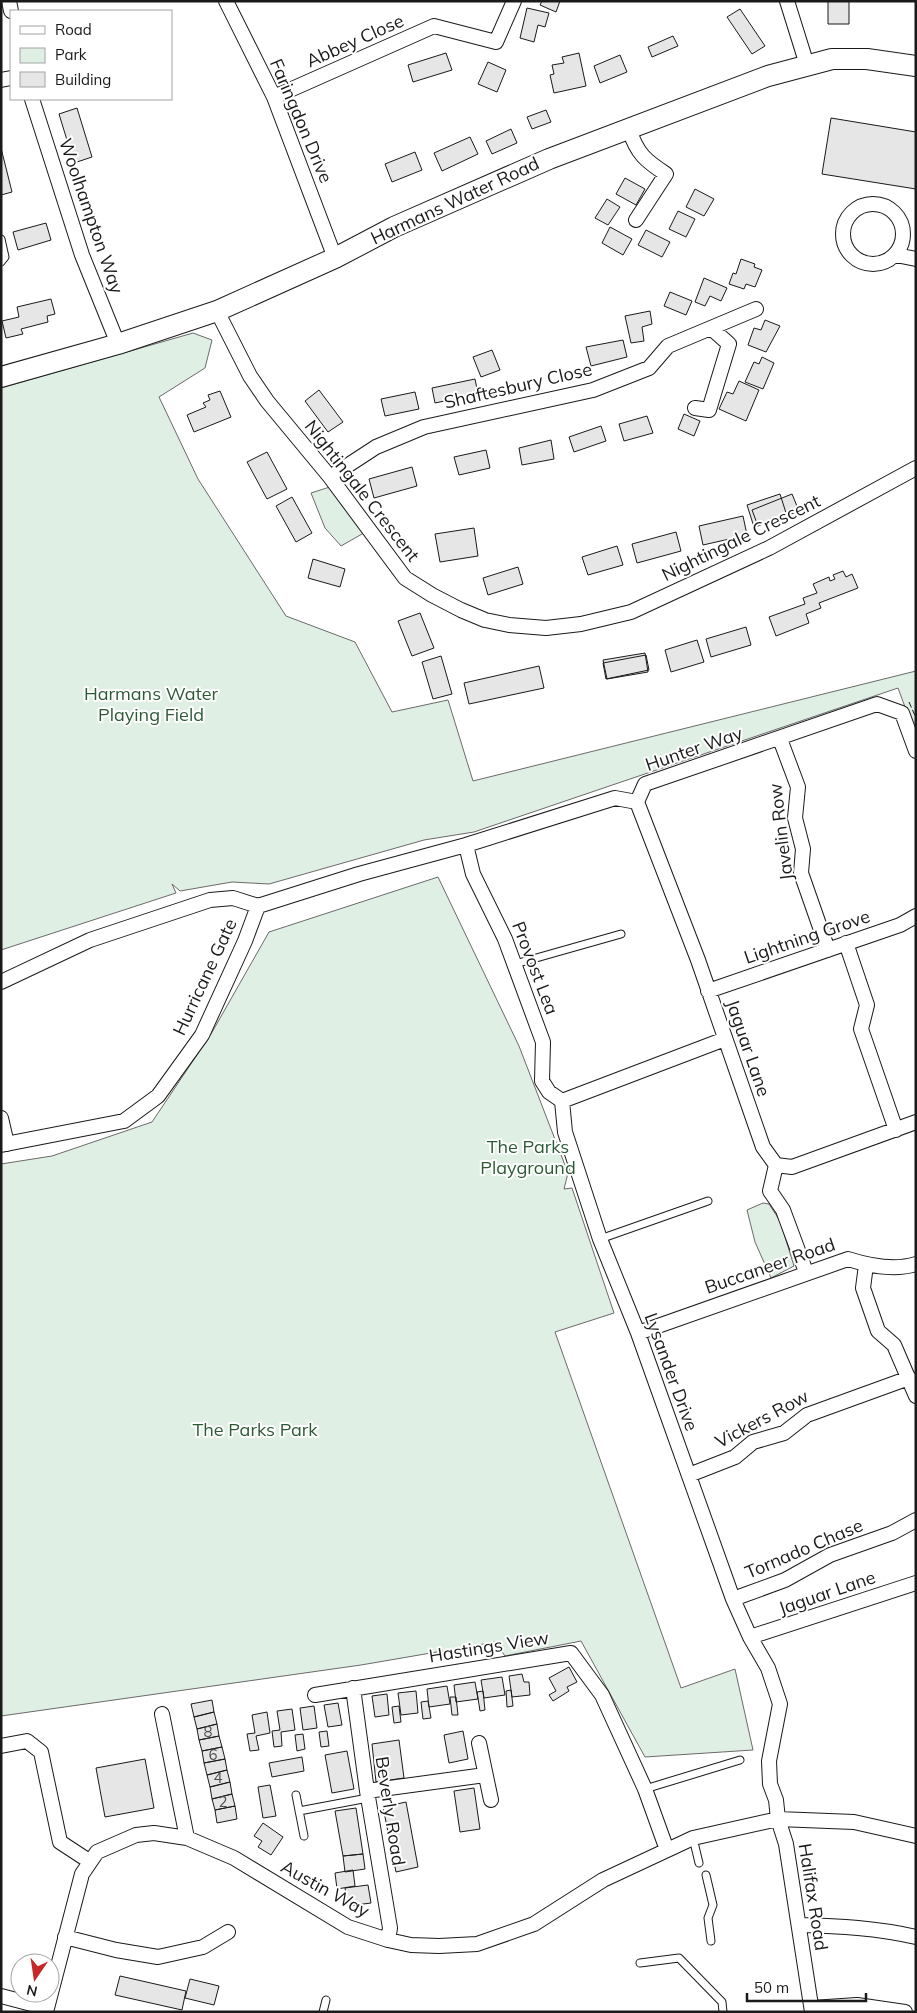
<svg xmlns="http://www.w3.org/2000/svg" width="917" height="2013" font-family="Mulish,sans-serif">
	<rect width="100%" height="100%" fill="#fff"/>
	<!-- green -->
	<path fill="#e0efe3" stroke="#6a6a6a" d="M 193,333 L 212,340 L 205,368 L 159,397 L 198,479 L 286,616 L 355,642 L 392,712 L 448,700 L 473,781 L 916,671 L 916,737 L 898,688 L 474,832 L 424,840 L 269,884 L 232,882 L 180,891 L 172,884 L 176,893 L 1,950 L 1,388 Z
		M 336,485 L 369,530 L 341,546 L 325,528 L 311,493 Z
		M 438,877 L 519,1046 L 568,1173 L 564,1189 L 572,1188 L 614,1313 L 555,1332 L 681,1688 L 735,1669 L 753,1750 L 645,1757 L 581,1641 L 505,1656 L 495,1642 L 361,1665 L 1,1716 L 1,1164 L 52,1156 L 152,1122 L 211,1034 L 269,932 Z
		M 763,1203 L 769,1204 L 780,1221 L 794,1266 L 771,1278 L 755,1242 L 747,1210 Z"/>
	<!-- building -->
	<path fill="#e6e6e6" stroke="#1a1a1a" d="M 542,1 L 560,1 L 556,12 L 540,5 Z
		M 828,1 L 849,1 L 849,24 L 828,24 Z
		M 527,8 L 549,13 L 545,27 L 538,25 L 534,42 L 520,38 Z
		M 740,9 L 765,46 L 752,54 L 727,17 Z
		M 673,36 L 678,46 L 652,57 L 648,47 Z
		M 446,53 L 452,70 L 413,82 L 408,65 Z
		M 579,53 L 586,86 L 554,93 L 550,75 L 554,74 L 552,65 L 564,63 L 562,57 Z
		M 620,55 L 627,72 L 600,83 L 594,66 Z
		M 488,62 L 506,70 L 497,92 L 478,84 Z
		M 77,108 L 92,157 L 74,163 L 59,114 Z
		M 546,110 L 551,122 L 532,129 L 527,117 Z
		M 831,118 L 916,132 L 916,189 L 822,174 Z
		M 511,129 L 517,143 L 492,154 L 486,141 Z
		M 470,137 L 478,154 L 442,171 L 434,153 Z
		M 1,148 L 12,192 L 1,195 Z
		M 415,152 L 422,170 L 392,182 L 385,164 Z
		M 625,178 L 645,189 L 636,205 L 616,194 Z
		M 695,189 L 714,199 L 704,216 L 686,207 Z
		M 607,199 L 620,207 L 608,225 L 595,218 Z
		M 678,211 L 695,219 L 686,237 L 669,229 Z
		M 46,223 L 51,240 L 18,250 L 13,232 Z
		M 610,227 L 632,239 L 623,255 L 602,243 Z
		M 646,230 L 670,242 L 662,257 L 638,245 Z
		M 741,259 L 755,264 L 754,267 L 762,270 L 755,287 L 746,284 L 744,289 L 729,284 L 733,273 L 736,274 Z
		M 704,278 L 727,288 L 721,301 L 710,296 L 705,306 L 695,302 Z
		M 670,292 L 692,301 L 686,315 L 664,306 Z
		M 51,299 L 55,314 L 47,316 L 48,322 L 21,329 L 23,334 L 6,338 L 2,321 L 19,317 L 17,307 Z
		M 650,311 L 652,324 L 642,327 L 644,341 L 631,343 L 625,316 Z
		M 765,320 L 780,326 L 766,352 L 748,345 L 754,328 L 761,330 Z
		M 623,340 L 627,357 L 591,366 L 586,347 Z
		M 492,350 L 500,370 L 481,377 L 473,357 Z
		M 762,357 L 774,363 L 763,389 L 745,382 L 754,362 L 759,364 Z
		M 475,379 L 478,394 L 435,403 L 432,388 Z
		M 739,381 L 759,390 L 746,421 L 719,409 L 727,392 L 733,394 Z
		M 319,390 L 343,422 L 328,432 L 305,401 Z
		M 220,391 L 231,417 L 194,432 L 187,415 L 206,407 L 203,403 L 210,400 L 208,395 Z
		M 415,392 L 419,409 L 385,416 L 381,399 Z
		M 684,414 L 700,421 L 694,436 L 678,429 Z
		M 647,416 L 653,433 L 624,441 L 619,424 Z
		M 601,426 L 606,441 L 574,452 L 569,437 Z
		M 551,440 L 554,459 L 522,465 L 519,448 Z
		M 486,450 L 490,468 L 459,475 L 454,457 Z
		M 267,452 L 287,489 L 267,499 L 247,462 Z
		M 412,467 L 417,486 L 374,498 L 369,479 Z
		M 780,494 L 787,516 L 754,527 L 747,505 Z
		M 792,494 L 799,511 L 758,526 L 752,510 Z
		M 292,497 L 312,533 L 296,542 L 276,506 Z
		M 743,516 L 747,535 L 703,545 L 699,526 Z
		M 474,528 L 478,556 L 440,562 L 435,534 Z
		M 676,532 L 681,551 L 637,563 L 632,544 Z
		M 617,546 L 623,565 L 588,575 L 582,557 Z
		M 313,559 L 345,569 L 340,587 L 308,578 Z
		M 518,567 L 523,584 L 488,595 L 483,578 Z
		M 843,571 L 846,577 L 852,574 L 858,588 L 819,603 L 821,608 L 806,614 L 809,623 L 776,636 L 769,617 L 805,604 L 803,598 L 817,593 L 813,584 L 829,577 L 830,581 L 835,579 L 833,575 Z
		M 420,613 L 434,648 L 412,656 L 398,621 Z
		M 746,627 L 751,645 L 711,657 L 706,639 Z
		M 697,640 L 704,662 L 671,672 L 665,650 Z
		M 645,653 L 648,672 L 607,679 L 603,660 Z
		M 646,655 L 649,670 L 606,679 L 603,663 Z
		M 441,656 L 452,694 L 433,699 L 422,662 Z
		M 539,666 L 544,688 L 469,704 L 464,683 Z
		M 569,1667 L 577,1682 L 567,1687 L 569,1691 L 553,1701 L 549,1695 L 556,1691 L 549,1678 Z
		M 522,1674 L 524,1682 L 529,1682 L 530,1695 L 512,1697 L 509,1676 Z
		M 502,1677 L 505,1695 L 484,1698 L 481,1680 Z
		M 475,1682 L 478,1699 L 456,1702 L 454,1685 Z
		M 447,1686 L 450,1704 L 429,1707 L 427,1689 Z
		M 511,1690 L 513,1706 L 507,1707 L 506,1691 Z
		M 416,1691 L 418,1713 L 401,1715 L 398,1693 Z
		M 483,1691 L 485,1710 L 480,1711 L 477,1692 Z
		M 387,1694 L 389,1715 L 375,1717 L 372,1696 Z
		M 450,1697 L 456,1697 L 458,1715 L 452,1715 Z
		M 212,1700 L 214,1712 L 194,1717 L 191,1704 Z
		M 428,1701 L 431,1718 L 423,1719 L 421,1702 Z
		M 338,1703 L 342,1725 L 328,1727 L 324,1705 Z
		M 314,1706 L 317,1728 L 303,1730 L 300,1708 Z
		M 399,1706 L 401,1722 L 394,1723 L 392,1707 Z
		M 292,1709 L 295,1730 L 281,1732 L 282,1746 L 274,1747 L 272,1731 L 280,1730 L 277,1711 Z
		M 214,1712 L 217,1724 L 197,1729 L 194,1717 Z
		M 267,1712 L 270,1733 L 256,1736 L 259,1750 L 250,1751 L 247,1734 L 255,1733 L 252,1715 Z
		M 217,1724 L 219,1736 L 199,1740 L 197,1729 Z
		M 327,1731 L 329,1746 L 321,1747 L 319,1732 Z
		M 463,1731 L 468,1759 L 449,1763 L 444,1735 Z
		M 303,1734 L 305,1749 L 297,1751 L 295,1735 Z
		M 219,1736 L 222,1747 L 202,1751 L 199,1740 Z
		M 399,1740 L 404,1778 L 376,1782 L 372,1744 Z
		M 222,1747 L 225,1759 L 204,1763 L 202,1751 Z
		M 347,1751 L 354,1789 L 332,1793 L 325,1755 Z
		M 302,1757 L 304,1771 L 272,1777 L 269,1763 Z
		M 145,1759 L 154,1808 L 105,1817 L 96,1768 Z
		M 225,1759 L 227,1770 L 207,1775 L 204,1763 Z
		M 227,1770 L 230,1782 L 210,1787 L 207,1775 Z
		M 230,1782 L 232,1794 L 212,1799 L 210,1787 Z
		M 270,1785 L 276,1816 L 263,1818 L 258,1787 Z
		M 474,1788 L 480,1829 L 460,1832 L 454,1791 Z
		M 232,1794 L 235,1806 L 215,1810 L 212,1799 Z
		M 406,1802 L 418,1867 L 396,1872 L 383,1807 Z
		M 235,1806 L 237,1819 L 217,1823 L 215,1810 Z
		M 356,1808 L 363,1854 L 343,1856 L 335,1811 Z
		M 263,1823 L 283,1837 L 271,1855 L 258,1847 L 262,1841 L 254,1836 Z
		M 363,1854 L 365,1869 L 345,1872 L 343,1856 Z
		M 353,1870 L 355,1886 L 337,1889 L 335,1873 Z
		M 368,1885 L 371,1903 L 348,1906 L 345,1888 Z
		M 120,1976 L 186,1991 L 182,2010 L 115,1995 Z
		M 190,1979 L 219,1986 L 214,2005 L 185,1998 Z"/>
	<g fill="none" stroke-linecap="round" stroke-linejoin="round">
		<defs>
			<path id="lane" d="M 1,239 L 5,257 L 1,262
				M 515,964 L 621,934
				M 600,1239 L 708,1201
				M 645,1789 L 740,1760
				M 296,1795 L 304,1836
				M 299,1811 L 368,1798
				M 693,1838 L 699,1863
				M 706,1875 L 713,1905 L 708,1918 L 711,1941
				M 640,1963 L 679,1958 L 722,2002 L 723,2012
				M 323,2012 L 326,2000"/>
			<path id="street" d="M 9,1 L 11,11
				M 226,1 L 274,97 L 335,258
				M 787,1 L 807,65
				M 1,80 L 11,78
				M 274,97 L 434,26 L 496,42 L 514,1
				M 32,99 L 82,255 L 118,344
				M 629,129 C 637,154 646,161 666,174 L 636,220
				M843 234a30 30 0 1 1 60 0a30 30 0 1 1-60 0Z
				M 896,255 L 916,259
				M 217,311 L 250,376 L 267,401 L 330,477 L 405,578 L 432,595 L 461,610 L 485,620 L 509,625 L 546,628 L 581,624 L 631,612 L 769,548 L 916,468
				M 695,408 L 709,410 L 729,344 L 711,328
				M 330,477 L 376,447 L 424,427 L 593,390 L 649,368 L 668,346 L 756,309
				M 780,739 L 798,787 L 795,818 L 803,849 L 801,873 L 828,950
				M 637,802 L 698,960 L 763,1147 L 776,1165 L 792,1167 L 916,1122
				M 637,802 L 645,784 L 877,704 L 902,713 L 916,751
				M 466,845 L 473,874 L 505,939 L 543,1042 L 542,1081 L 549,1092 L 562,1101
				M 846,943 L 867,1005 L 861,1029 L 896,1130
				M 1,982 L 90,940 L 210,900 L 233,898 L 258,906 L 359,874 L 466,845 L 615,798 L 637,802
				M 708,991 L 900,925 L 916,916
				M 725,1039 L 562,1101 L 565,1132 L 600,1239 L 638,1333 L 733,1599 L 750,1637 L 768,1668 L 780,1704 L 769,1761 L 770,1784 L 776,1800 L 778,1819 L 786,1844 L 812,2012
				M 1,1118 L 7,1144
				M 1,1145 L 124,1121 L 158,1096 L 202,1035 L 245,941 L 258,906
				M 776,1165 L 770,1191 L 783,1210 L 806,1272
				M 866,1265 L 863,1288 L 878,1331 L 894,1345 L 916,1396
				M 638,1333 L 848,1259 C 870,1266 894,1271 916,1264
				M 689,1475 L 735,1457 L 753,1442 L 784,1433 L 807,1415 L 909,1378
				M 733,1599 L 785,1580 L 830,1555 L 892,1533 L 916,1520
				M 750,1637 L 916,1583
				M 353,1688 L 367,1791 L 390,1928 L 388,1940
				M 315,1695 L 571,1653 L 602,1695 L 645,1789 L 667,1850
				M 162,1714 L 187,1838
				M 479,1743 L 491,1800
				M 1,1746 L 27,1741 L 41,1752 L 60,1842 L 89,1861
				M 367,1791 L 485,1775
				M 800,1925 C 839,1926 877,1928 916,1937
				M 65,1937 L 116,1950 L 158,1957 L 203,1947 L 228,1932
				M 1,1996 L 47,2008
				M 812,2008 L 857,2005 L 905,2012
				M 46,2012 L 82,1874 L 97,1852 L 136,1835 L 154,1833 L 187,1838 L 234,1858 L 348,1927 L 388,1940 L 411,1945 L 439,1946 L 477,1944 L 534,1924 L 603,1880 L 693,1838 L 778,1819 L 854,1822 L 916,1836"/>
			<path id="secondary" d="M 1,377 L 118,344 L 217,311 L 335,258 L 394,227 L 549,159 L 768,76 L 832,59 L 867,59 L 916,66"/>
		</defs>
		<!-- lane casing -->
		<use href="#lane" stroke="#1a1a1a" stroke-width="9"/>
		<!-- street casing -->
		<use href="#street" stroke="#1a1a1a" stroke-width="16"/>
		<!-- secondary casing -->
		<use href="#secondary" stroke="#1a1a1a" stroke-width="22"/>
		<!-- lane -->
		<use href="#lane" stroke="#fff" stroke-width="7"/>
		<!-- street -->
		<use href="#street" stroke="#fff" stroke-width="14"/>
		<!-- secondary -->
		<use href="#secondary" stroke="#fff" stroke-width="20"/>
		<!-- fence -->
		<path stroke="#1a1a1a" stroke-width="1" stroke-dasharray="6 2.5" stroke-linecap="butt" d="M 909,702 L 916,718"/>
	</g>
	<g text-anchor="middle" stroke-width="4" stroke-linejoin="round" paint-order="stroke">
		<!-- number labels -->
		<g font-size="15" fill="#4d4d4d">
			<text x="208" y="1737">8</text>
			<text x="213" y="1760">6</text>
			<text x="218" y="1783">4</text>
			<text x="223" y="1807">2</text>
		</g>
		<!-- street labels -->
		<g font-size="18" fill="#1a1a1a" stroke="#fff">
			<text transform="translate(355 41) rotate(-24)" y="6">Abbey Close</text>
			<text transform="translate(301 121) rotate(67)" y="6">Faringdon Drive</text>
			<text transform="translate(455 201) rotate(-25)" y="6">Harmans Water Road</text>
			<text transform="translate(91 216) rotate(71)" y="6">Woolhampton Way</text>
			<text transform="translate(518 386) rotate(-13)" y="6">Shaftesbury Close</text>
			<text transform="translate(362 491) rotate(52)" y="6">Nightingale Crescent</text>
			<text transform="translate(741 538) rotate(-26)" y="6">Nightingale Crescent</text>
			<text transform="translate(694 749) rotate(-19)" y="6">Hunter Way</text>
			<text transform="translate(781 832) rotate(-97)" y="6">Javelin Row</text>
			<text transform="translate(807 937) rotate(-19)" y="6">Lightning Grove</text>
			<text transform="translate(535 968) rotate(69)" y="6">Provost Lea</text>
			<text transform="translate(205 977) rotate(-65)" y="6">Hurricane Gate</text>
			<text transform="translate(748 1048) rotate(71)" y="6">Jaguar Lane</text>
			<text transform="translate(770 1266) rotate(-19)" y="6">Buccaneer Road</text>
			<text transform="translate(671 1372) rotate(70)" y="6">Lysander Drive</text>
			<text transform="translate(762 1419) rotate(-28)" y="6">Vickers Row</text>
			<text transform="translate(804 1549) rotate(-23)" y="6">Tornado Chase</text>
			<text transform="translate(827 1593) rotate(-19)" y="6">Jaguar Lane</text>
			<text transform="translate(489 1647) rotate(-9)" y="6">Hastings View</text>
			<text transform="translate(390 1811) rotate(81)" y="6">Beverly Road</text>
			<text transform="translate(325 1889) rotate(29)" y="6">Austin Way</text>
			<text transform="translate(813 1897) rotate(81)" y="6">Halifax Road</text>
		</g>
		<!-- park labels -->
		<g font-size="18" fill="#2b5a34" stroke="#fff">
			<text x="151" y="700">Harmans Water<tspan x="151" dy="21">Playing Field</tspan></text>
			<text x="528" y="1153">The Parks<tspan x="528" dy="21">Playground</tspan></text>
			<text x="255" y="1436">The Parks Park</text>
		</g>
	</g>
	<!-- border -->
	<rect width="917" height="2013" fill="none" stroke="#1a1a1a" stroke-width="5"/>
	<!-- legend -->
	<rect x="10" y="10" width="162" height="90" fill="#ffffff" stroke="#a3a3a3"/>
	<rect x="20" y="26" width="25" height="8" fill="#ffffff" stroke="#a3a3a3"/>
	<text x="55" y="35" font-size="15" fill="#1a1a1a">Road</text>
	<rect x="20" y="48" width="25" height="15" fill="#e0efe3" stroke="#a3a3a3"/>
	<text x="55" y="60" font-size="15" fill="#1a1a1a">Park</text>
	<rect x="20" y="72" width="25" height="15" fill="#e6e6e6" stroke="#a3a3a3"/>
	<text x="55" y="85" font-size="15" fill="#1a1a1a">Building</text>
	<!-- north arrow -->
	<g transform="translate(35 1978) rotate(193)"><circle r="24" fill="#ffffff" stroke="#a3a3a3"/>
	<path d="M0-4L9 19L0 12L-9 19Z" fill="#c62828"/>
	<text y="-8" font-size="14" font-weight="bold" text-anchor="middle" fill="#1a1a1a">N</text>
	</g>
	<!-- scale -->
	<path d="M747 1993v8h119v-8" fill="none" stroke="#1a1a1a" stroke-width="2.5"/>
	<text x="754" y="1993" font-size="15" fill="#1a1a1a" stroke="#ffffff" stroke-width="4" paint-order="stroke">50 m</text>
</svg>
